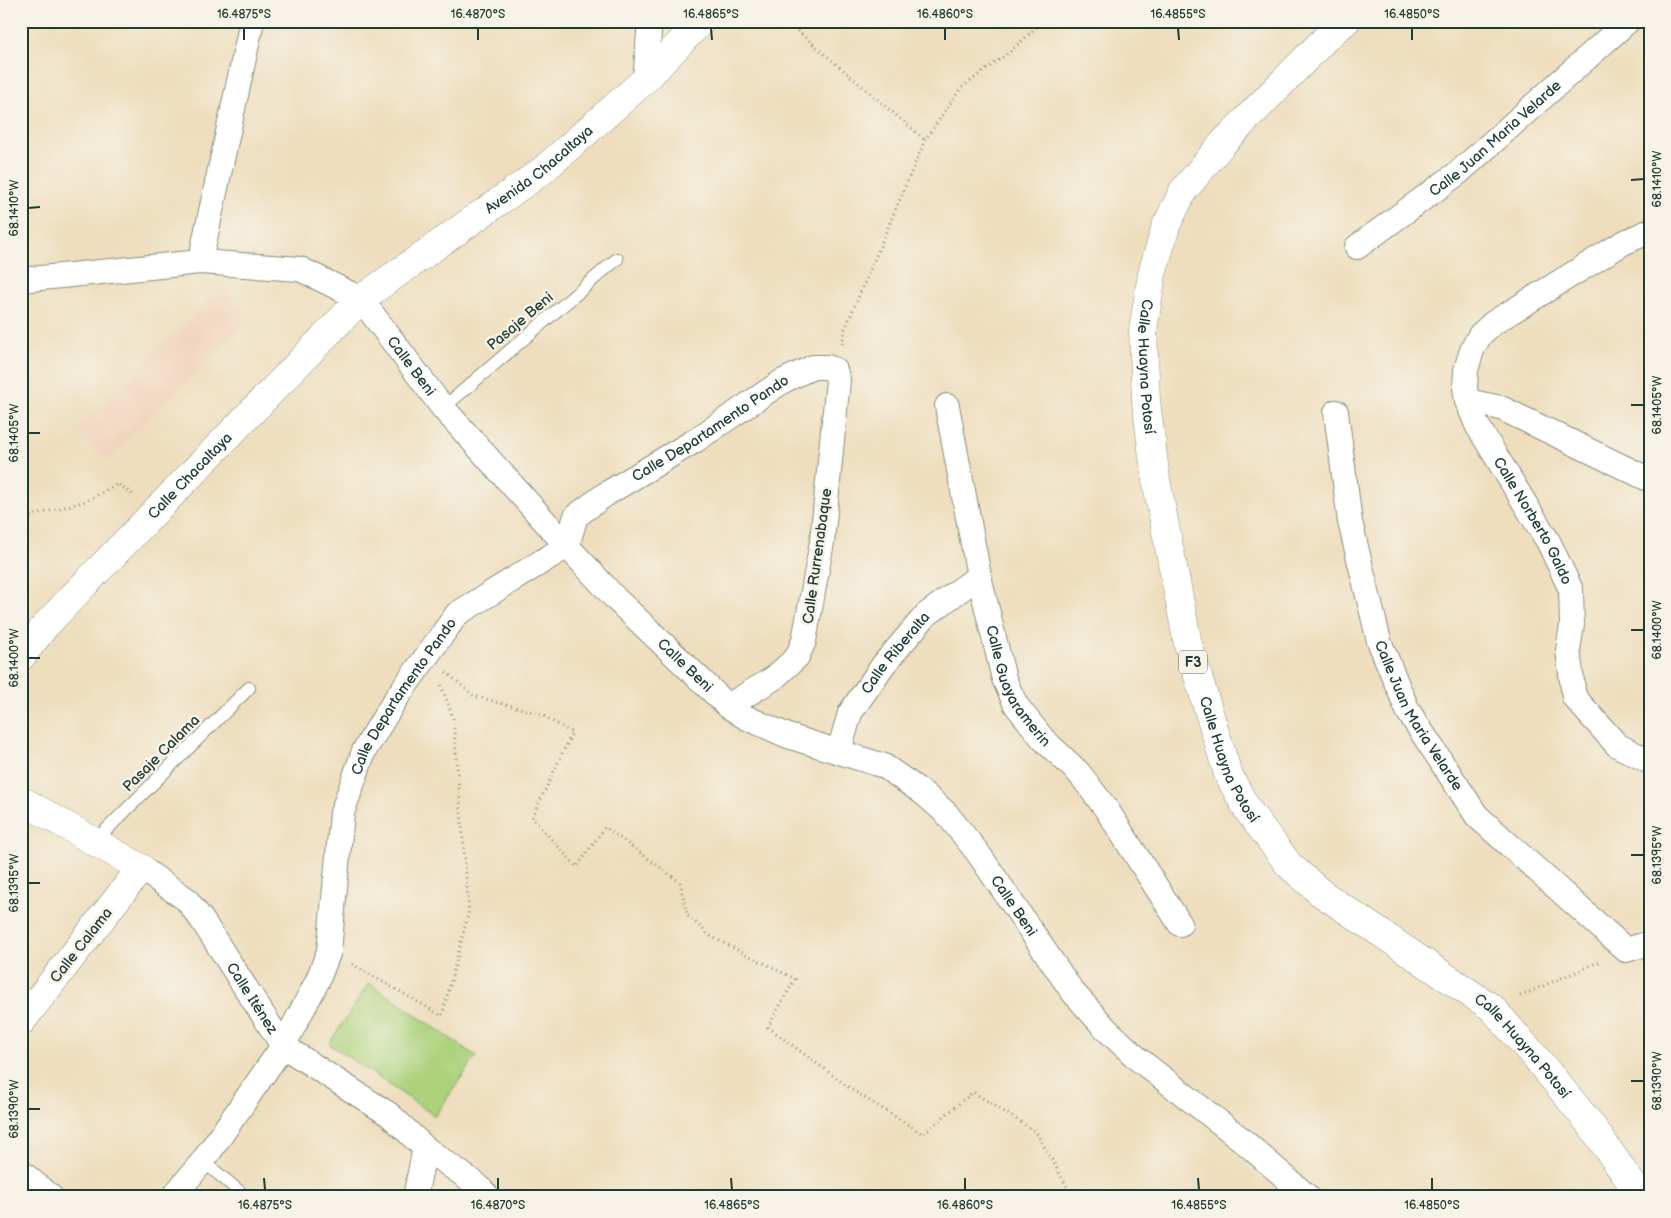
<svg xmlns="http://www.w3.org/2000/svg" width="1671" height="1218" font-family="'Balsamiq Sans',sans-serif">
	<rect width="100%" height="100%" fill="#f7f3e8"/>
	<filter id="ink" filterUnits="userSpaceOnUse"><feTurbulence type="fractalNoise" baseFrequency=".02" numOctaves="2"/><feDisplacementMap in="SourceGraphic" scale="10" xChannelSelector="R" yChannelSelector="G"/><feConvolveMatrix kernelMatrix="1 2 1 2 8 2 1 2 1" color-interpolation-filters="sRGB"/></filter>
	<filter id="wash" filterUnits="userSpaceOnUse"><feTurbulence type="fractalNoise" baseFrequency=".0096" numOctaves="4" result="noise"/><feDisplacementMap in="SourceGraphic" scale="20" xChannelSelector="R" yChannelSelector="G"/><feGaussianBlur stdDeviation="1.12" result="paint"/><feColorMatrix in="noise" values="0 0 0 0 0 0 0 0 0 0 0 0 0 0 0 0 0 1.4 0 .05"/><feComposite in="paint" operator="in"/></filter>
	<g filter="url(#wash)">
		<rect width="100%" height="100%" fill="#eedebd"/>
		<!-- built -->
		<path fill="#f1d5bd" d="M 221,288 L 251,316 L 107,461 L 74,432 Z"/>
		<!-- green -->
		<path fill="#acd27c" stroke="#668858" d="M 369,983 L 476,1056 L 435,1116 L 329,1044 Z"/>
	</g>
	<g filter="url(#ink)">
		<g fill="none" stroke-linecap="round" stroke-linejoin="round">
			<defs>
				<path id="lane" d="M 443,408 L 617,259
					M 95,841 L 249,688
					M 203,1161 L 246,1197"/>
				<g id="street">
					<path d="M 645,80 L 650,21"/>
					<path id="s1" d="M 1650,231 L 1623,243 L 1493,323 L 1480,335 L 1472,350 L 1466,370 L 1465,388 L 1467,401 L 1477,425 L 1549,543 L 1571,590 L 1572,625 L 1568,650 L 1574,697 L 1617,745 L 1650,762"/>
					<path id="s2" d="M 1357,247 L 1458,173 L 1628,21"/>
					<path d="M 200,262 L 252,21"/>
					<path id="s3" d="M 21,280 L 200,262 L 300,269 L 361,299 L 443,408 L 567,546 L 616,599 L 728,706 L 745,717 L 788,736 L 884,766 L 923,793 L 946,813 L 978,853 L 1072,991 L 1106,1029 L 1138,1059 L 1241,1139 L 1308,1197"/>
					<path d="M 1467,401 L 1501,408 L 1650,480"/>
					<path id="s4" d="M 947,406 L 979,576 L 1004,679 L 1016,705 L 1043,739 L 1079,773 L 1107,810 L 1180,924"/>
					<path id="s5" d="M 1336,412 L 1350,522 L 1379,641 L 1408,711 L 1477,816 L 1626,950 L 1650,943"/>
					<path id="s6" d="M 839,751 L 850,713 L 884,664 L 926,615 L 979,576"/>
					<path id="s7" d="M 141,868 L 186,899 L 202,920 L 283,1046 L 390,1115 L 425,1148 L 476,1184 L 488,1197"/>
					<path d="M 21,1172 L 51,1197"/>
					<path id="s8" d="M 173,1197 L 203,1161 L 283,1046 L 317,982 L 329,951 L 342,813 L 364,751 L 395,700 L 457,614 L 567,546 L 576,516 L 606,494 L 696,440 L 783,381 L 813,367 L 828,367 L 835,370 L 838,380 L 822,542 L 804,641 L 797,657 L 774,678 L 728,706"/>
					<path d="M 415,1197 L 425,1148"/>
				</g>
				<g id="secondary">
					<path id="s9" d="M 21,657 L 46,625 L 83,586 L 361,299 L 542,171 L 645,80 L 701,21"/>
					<path d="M 21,800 L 141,868 L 21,1022"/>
				</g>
				<g id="highway">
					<path id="s10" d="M 1346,21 L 1329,35 L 1223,143 L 1183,191 L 1166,226 L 1152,274 L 1143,330 L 1146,401 L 1156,480 L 1188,644 L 1228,774 L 1247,809 L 1289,865 L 1321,893 L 1492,1008 L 1536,1058 L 1591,1125 L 1641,1197"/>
				</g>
			</defs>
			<!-- lane casing -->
			<use href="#lane" stroke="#868e78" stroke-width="14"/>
			<!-- street casing -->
			<use href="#street" stroke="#868e78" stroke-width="26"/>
			<!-- secondary casing -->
			<use href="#secondary" stroke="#868e78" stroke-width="29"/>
			<!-- highway casing -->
			<use href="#highway" stroke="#868e78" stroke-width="29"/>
			<!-- path -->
			<path stroke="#868e78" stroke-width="3" stroke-dasharray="1 4" stroke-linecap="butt" d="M 786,21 L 925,140
				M 1190,21 L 1202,21
				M 842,344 L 845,329 L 925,140 L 961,88 L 1011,51 L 1043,21
				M 21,519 L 86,501 L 118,484 L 133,495
				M 446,672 L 474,696 L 541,714 L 572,733 L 532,818 L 577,867 L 605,827 L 680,882 L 687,915 L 710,936 L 795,979 L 768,1027 L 851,1089 L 923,1134 L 973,1092 L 1036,1132 L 1073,1197
				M 352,964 L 442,1016 L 469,911 L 453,717 L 440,682
				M 1520,996 L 1599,962"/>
			<!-- lane -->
			<use href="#lane" stroke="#fff" stroke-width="12"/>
			<!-- street -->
			<use href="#street" stroke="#fff" stroke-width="24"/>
			<!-- secondary -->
			<use href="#secondary" stroke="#fff" stroke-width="28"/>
			<!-- highway -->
			<use href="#highway" stroke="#fff" stroke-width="28"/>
		</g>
	</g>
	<!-- ticks -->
	<path fill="none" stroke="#1f3d34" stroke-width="2" d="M 244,28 L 244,40M 478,28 L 478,40M 711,28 L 712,40M 945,28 L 945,40M 1178,28 L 1179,40M 1412,28 L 1412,40M 1631,180 L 1644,179M 28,208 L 40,207M 1631,405 L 1644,405M 28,433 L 40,433M 1631,630 L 1644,630M 28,658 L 40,658M 1631,855 L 1644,855M 28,883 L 40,883M 1631,1081 L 1644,1081M 28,1109 L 40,1109M 264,1178 L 265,1190M 498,1178 L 498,1190M 731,1178 L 732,1190M 965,1178 L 965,1190M 1198,1178 L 1199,1190M 1432,1178 L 1432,1190"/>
	<g text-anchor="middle" stroke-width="5" stroke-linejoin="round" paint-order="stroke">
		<!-- shield labels -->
		<rect fill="#f7f3e8" stroke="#60746a" stroke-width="1" x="1179" y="650.5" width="28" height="23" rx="4"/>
		<g font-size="14" font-weight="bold" fill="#1f3d34">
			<text x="1193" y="667">F3</text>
		</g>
		<!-- street labels -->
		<g font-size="15" fill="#1f3d34" stroke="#f7f3e8">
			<text dy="5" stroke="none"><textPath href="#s2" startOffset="176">Calle Juan Maria Velarde</textPath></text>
			<text dy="5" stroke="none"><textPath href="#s9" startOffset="714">Avenida Chacaltaya</textPath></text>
			<text transform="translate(520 321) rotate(-40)" y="5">Pasaje Beni</text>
			<text dy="5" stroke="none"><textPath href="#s3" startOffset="432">Calle Beni</textPath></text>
			<text dy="5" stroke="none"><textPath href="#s10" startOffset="418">Calle Huayna Potosí</textPath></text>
			<text dy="5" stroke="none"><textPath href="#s8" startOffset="984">Calle Departamento Pando</textPath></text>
			<text dy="5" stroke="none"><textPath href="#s9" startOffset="248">Calle Chacaltaya</textPath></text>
			<text dy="5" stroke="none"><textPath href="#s1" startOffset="406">Calle Norberto Galdo</textPath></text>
			<text transform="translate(817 556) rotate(-82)" y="5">Calle Rurrenabaque</text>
			<text dy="5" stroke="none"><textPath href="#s6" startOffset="115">Calle Riberalta</textPath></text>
			<text dy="5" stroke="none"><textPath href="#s3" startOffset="838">Calle Beni</textPath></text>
			<text dy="5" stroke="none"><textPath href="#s4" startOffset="291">Calle Guayaramerin</textPath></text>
			<text dy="5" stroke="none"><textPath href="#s8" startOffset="564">Calle Departamento Pando</textPath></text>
			<text dy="5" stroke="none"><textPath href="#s5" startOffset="318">Calle Juan Maria Velarde</textPath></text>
			<text transform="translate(161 753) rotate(-45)" y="5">Pasaje Calama</text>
			<text dy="5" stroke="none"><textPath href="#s10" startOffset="822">Calle Huayna Potosí</textPath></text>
			<text dy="5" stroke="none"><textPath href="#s3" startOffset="1258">Calle Beni</textPath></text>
			<text transform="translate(81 945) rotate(-52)" y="5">Calle Calama</text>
			<text dy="5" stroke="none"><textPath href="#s7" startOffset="174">Calle Iténez</textPath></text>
			<text dy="5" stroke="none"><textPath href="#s10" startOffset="1242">Calle Huayna Potosí</textPath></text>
		</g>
	</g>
	<!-- margin -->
	<rect width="1671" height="1218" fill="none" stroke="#f7f3e8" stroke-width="55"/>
	<rect x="28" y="28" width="1616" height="1162" fill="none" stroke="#1f3d34" stroke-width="2"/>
	<g font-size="12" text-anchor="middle" fill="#1f3d34">
		<text x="244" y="18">16.4875°S</text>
		<text x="478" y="18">16.4870°S</text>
		<text x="711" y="18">16.4865°S</text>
		<text x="945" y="18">16.4860°S</text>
		<text x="1178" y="18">16.4855°S</text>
		<text x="1412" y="18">16.4850°S</text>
		<text transform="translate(1657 179) rotate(-90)" y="4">68.1410°W</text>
		<text transform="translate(14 208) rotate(-90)" y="4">68.1410°W</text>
		<text transform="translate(1657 405) rotate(-90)" y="4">68.1405°W</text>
		<text transform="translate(14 433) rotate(-90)" y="4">68.1405°W</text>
		<text transform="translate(1657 630) rotate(-90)" y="4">68.1400°W</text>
		<text transform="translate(14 658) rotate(-90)" y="4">68.1400°W</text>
		<text transform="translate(1657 855) rotate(-90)" y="4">68.1395°W</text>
		<text transform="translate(14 883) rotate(-90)" y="4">68.1395°W</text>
		<text transform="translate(1657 1081) rotate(-90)" y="4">68.1390°W</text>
		<text transform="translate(14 1109) rotate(-90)" y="4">68.1390°W</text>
		<text x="265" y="1209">16.4875°S</text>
		<text x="498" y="1209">16.4870°S</text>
		<text x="732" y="1209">16.4865°S</text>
		<text x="965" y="1209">16.4860°S</text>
		<text x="1199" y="1209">16.4855°S</text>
		<text x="1432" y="1209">16.4850°S</text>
	</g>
</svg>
